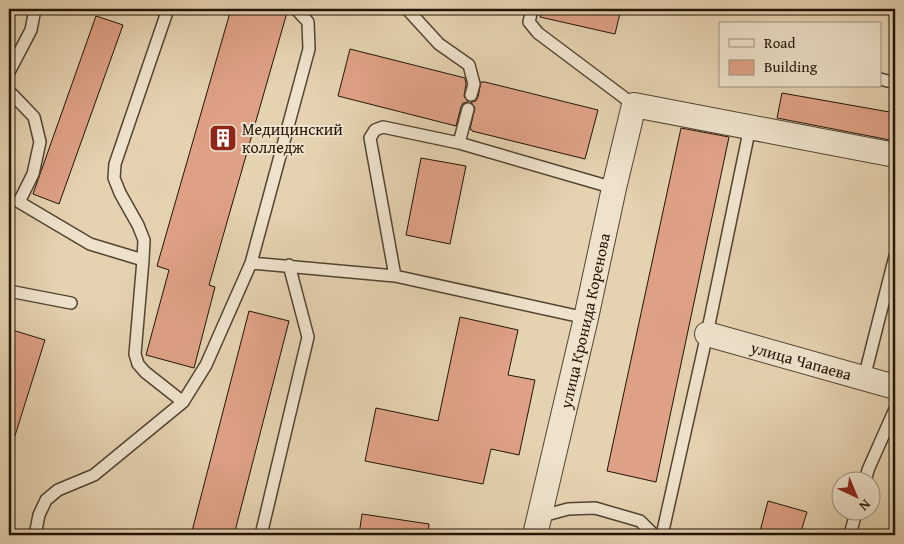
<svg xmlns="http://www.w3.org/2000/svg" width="904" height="544" font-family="'Gentium Book Plus',serif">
	<rect width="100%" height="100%" fill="#e5d2b0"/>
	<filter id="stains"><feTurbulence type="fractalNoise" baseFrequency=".004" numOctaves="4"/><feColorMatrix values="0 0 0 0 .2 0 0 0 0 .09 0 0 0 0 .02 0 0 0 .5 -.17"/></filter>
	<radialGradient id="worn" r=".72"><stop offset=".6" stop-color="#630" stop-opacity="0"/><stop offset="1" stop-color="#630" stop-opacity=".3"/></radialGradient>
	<!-- building -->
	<path fill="#dfa186" stroke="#211406" d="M 231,9 L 288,9 L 209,285 L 215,287 L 194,368 L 146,355 L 169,270 L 157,266 Z
		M 541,9 L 621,9 L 615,34 L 540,17 Z
		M 96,16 L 123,25 L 59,204 L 33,194 Z
		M 350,49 L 465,78 L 466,84 L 464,96 L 468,102 L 463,103 L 461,107 L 456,126 L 338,96 Z
		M 481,82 L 485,82 L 598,110 L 585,159 L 472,131 L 472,130 L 470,129 L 475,108 L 471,102 L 476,101 L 478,97 Z
		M 782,93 L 895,113 L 895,141 L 777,118 Z
		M 681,128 L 729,137 L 656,482 L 607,471 Z
		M 421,158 L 466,166 L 450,244 L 406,235 Z
		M 249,311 L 289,321 L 234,535 L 191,535 Z
		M 460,317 L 518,330 L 508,375 L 535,380 L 519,455 L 491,449 L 483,484 L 365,461 L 376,408 L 438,421 Z
		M 9,329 L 45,340 L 13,442 L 9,441 Z
		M 768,501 L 807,512 L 800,535 L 759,535 Z
		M 362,514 L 429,524 L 428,535 L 359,535 Z"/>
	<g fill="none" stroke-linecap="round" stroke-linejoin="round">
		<defs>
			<path id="service" d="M 168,9 L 115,164 L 114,178 L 120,193 L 138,225 L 144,240 L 143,260 L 135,354 L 138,364 L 145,372 L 183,402
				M 407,9 L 439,44 L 469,65 L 474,84 L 471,95
				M 532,9 L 529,22 L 538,33 L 634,105
				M 9,72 L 31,30 L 35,9
				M 880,79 L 895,83
				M 9,91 L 34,117 L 40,142 L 33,174 L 19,202 L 90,244 L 143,260
				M 459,143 L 468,109
				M 251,263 L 395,276 L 586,318
				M 395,276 L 370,138 L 375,130 L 383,127 L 459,143 L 614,188
				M 9,291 L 71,303
				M 864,378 L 895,256
				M 865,482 L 868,470 L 895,409
				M 539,517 L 568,509 L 595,508 L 640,521 L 654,535
				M 35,535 L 39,515 L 46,500 L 58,490 L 94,475 L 183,402 L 206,365 L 251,263 L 309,49 L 308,22 L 296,9
				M 261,535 L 308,337 L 289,265
				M 662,535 L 707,334 L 750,127
				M 850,535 L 856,512"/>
			<g id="minor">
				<path id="s1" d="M 707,334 L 895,387"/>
				<path id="s2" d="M 535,535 L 586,318 L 614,188 L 634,105 L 895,155"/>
			</g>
		</defs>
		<!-- service casing -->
		<use href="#service" stroke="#524430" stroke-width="14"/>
		<!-- minor casing -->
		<use href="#minor" stroke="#524430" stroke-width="26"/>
		<!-- service -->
		<use href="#service" stroke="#eee2cc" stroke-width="11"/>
		<!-- minor -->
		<use href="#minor" stroke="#eee2cc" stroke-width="24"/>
	</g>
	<!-- icons -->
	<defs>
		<symbol id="building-square" viewBox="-11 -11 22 22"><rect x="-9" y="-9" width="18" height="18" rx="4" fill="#8f2418" stroke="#eee2cc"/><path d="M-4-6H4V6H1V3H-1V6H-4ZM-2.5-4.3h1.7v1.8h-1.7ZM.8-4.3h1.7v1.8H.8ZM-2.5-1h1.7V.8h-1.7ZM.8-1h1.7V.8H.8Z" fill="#fff"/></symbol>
	</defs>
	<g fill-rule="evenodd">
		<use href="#building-square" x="207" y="122" width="32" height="32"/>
	</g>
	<g text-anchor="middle" stroke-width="4" stroke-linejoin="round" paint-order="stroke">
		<!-- poi labels -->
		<g font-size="16" fill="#211406" stroke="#eee2cc" text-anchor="start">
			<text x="242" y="135">Медицинский<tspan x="242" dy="18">колледж</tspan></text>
		</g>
		<!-- street labels -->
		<g font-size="16" fill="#211406" stroke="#eee2cc">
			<text dy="6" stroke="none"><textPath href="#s2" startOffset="220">улица Кронида Коренова</textPath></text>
			<text dy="6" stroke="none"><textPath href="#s1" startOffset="98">улица Чапаева</textPath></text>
		</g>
	</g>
	<!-- margin -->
	<rect width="904" height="544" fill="none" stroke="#e5d2b0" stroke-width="30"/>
	<rect x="10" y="10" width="884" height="524" fill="none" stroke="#211406" stroke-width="2.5"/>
	<rect x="15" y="15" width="874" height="514" fill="none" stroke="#211406"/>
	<!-- legend -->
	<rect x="719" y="22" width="162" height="65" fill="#eee2cc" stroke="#9c907d"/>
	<rect x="729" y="39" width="25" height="8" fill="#eee2cc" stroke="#9c907d"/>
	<text x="764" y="48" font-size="15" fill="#211406">Road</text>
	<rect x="729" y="60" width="25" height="15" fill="#dfa186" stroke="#9c907d"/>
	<text x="764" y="72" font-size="15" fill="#211406">Building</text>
	<!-- north arrow -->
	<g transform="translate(856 496) rotate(136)"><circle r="24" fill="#eee2cc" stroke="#9c907d"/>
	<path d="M0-4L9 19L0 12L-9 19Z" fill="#8f2418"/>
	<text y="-8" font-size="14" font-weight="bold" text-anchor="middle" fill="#211406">N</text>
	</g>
	<rect width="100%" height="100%" filter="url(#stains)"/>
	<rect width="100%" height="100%" fill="url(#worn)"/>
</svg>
